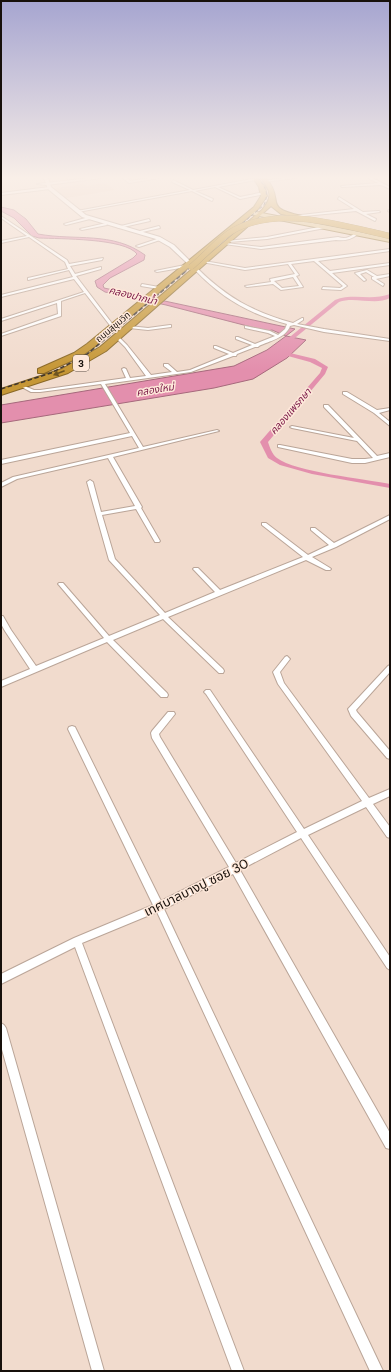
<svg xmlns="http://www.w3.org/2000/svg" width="391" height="1372" font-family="'DM Sans','Noto Sans Thai',sans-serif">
	<rect width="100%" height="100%" fill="#f1dbcd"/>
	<!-- built -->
	<path fill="#eacdbb" d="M 105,183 L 115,190 L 61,199 L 49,189 L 83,184 L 86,186 Z"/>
	<!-- water -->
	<path fill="#e38fad" stroke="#a6697c" d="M 1,207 L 14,210 L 26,219 L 38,234 C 76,241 112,231 145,255 L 144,260 L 110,278 L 103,285 L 104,288 L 295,329 L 286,336 L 306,340 L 287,358 L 253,379 L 214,388 L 1,423 L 1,405 L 234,366 L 267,350 L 286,336 L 272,330 L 267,331 L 166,305 L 105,292 L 97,287 L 95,281 L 133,258 L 137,254 C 125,238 59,239 39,238 L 32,236 L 14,218 L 1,211 Z"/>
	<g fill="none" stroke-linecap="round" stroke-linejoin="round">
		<!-- canal -->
		<path fill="#e38fad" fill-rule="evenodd" d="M 390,294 L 390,298 C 375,306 355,296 339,302 L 285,346 L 280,345 L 335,300 C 353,293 372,301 390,294 Z
			M 290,353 L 315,359 L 328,367 L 325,374 L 268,442 C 270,448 272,454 277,458 C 295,472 365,479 390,484 L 390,488 L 312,474 L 280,465 L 268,458 L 260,442 L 320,373 L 322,368 L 310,362 L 288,356 L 288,354 Z"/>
		<defs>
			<path id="street" d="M 90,178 L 101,178 L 47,185 L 37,184 Z
				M 123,178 L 126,178 L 130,181 L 150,178 L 159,178 L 129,183 Z
				M 257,178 L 256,180 L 218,187 L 240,197 L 264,192 L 265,194 L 240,199 L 215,187 L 195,191 L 213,199 L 212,201 L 192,191 L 78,212 L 77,211 L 190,190 L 172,182 L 173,180 L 193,190 Z
				M 283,178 L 295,178 L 265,182 L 264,181 Z
				M 368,178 L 372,178 L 390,187 L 390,189 L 381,185 L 342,187 L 341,186 L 378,183 Z
				M 49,187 L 50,189 L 1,195 L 1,193 Z
				M 339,197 L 363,212 L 379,211 L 380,212 L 366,214 L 376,219 L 375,221 L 356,211 L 294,217 L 292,216 L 354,209 L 338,199 Z
				M 389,210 L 390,210 L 390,212 L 388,211 Z
				M 1,216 L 67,260 L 69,264 L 103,258 L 102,260 L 70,266 L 75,274 L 101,267 L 101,269 L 76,276 L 114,326 L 114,328 L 112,328 L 85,293 L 61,301 L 61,316 L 1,336 L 1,334 L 58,314 L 57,303 L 1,321 L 1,319 L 84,292 L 74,279 L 1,297 L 1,295 L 73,277 L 69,270 L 28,280 L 28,278 L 68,269 L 65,262 L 29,237 L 1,243 L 1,241 L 27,236 L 1,218 Z
				M 89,217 L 90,219 L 66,225 L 64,224 Z
				M 149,219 L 150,221 L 119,228 L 117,227 Z
				M 106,223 L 107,225 L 82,230 L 80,229 Z
				M 159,226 L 160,228 L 138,233 L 136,232 Z
				M 324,226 L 325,228 L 267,239 L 229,242 L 227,241 L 267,237 Z
				M 355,233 L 358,234 C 351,240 344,241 336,240 L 261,249 L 224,244 L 226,243 L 261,247 L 338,237 C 345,239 349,238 355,233 Z
				M 160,238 L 163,239 L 139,247 L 136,246 Z
				M 390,249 L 390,251 L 318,261 L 330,271 L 390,263 L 390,265 L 332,273 L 347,286 L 341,290 L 322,289 L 323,287 L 340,288 L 343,286 L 314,261 L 291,264 L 299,275 L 296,276 L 303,287 L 281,290 L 273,284 L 247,287 L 245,286 L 271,282 L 270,279 L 295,274 L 288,264 L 245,270 L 202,262 L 204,261 L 245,268 ZM 293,277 L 299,286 L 282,288 L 274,281 Z
				M 185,265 L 186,267 L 157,272 L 155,271 Z
				M 195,268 L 197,268 C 226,297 253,312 293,323 L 302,318 L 303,318 L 303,320 L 297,324 L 324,329 L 390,339 L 390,341 L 324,332 L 294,325 L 290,326 C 286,338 269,341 259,346 L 258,347 L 255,347 L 237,354 L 236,356 L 233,356 L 191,372 L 105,384 L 143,447 L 217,430 L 219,431 L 113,457 L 142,507 L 141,508 L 160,541 L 159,542 L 155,542 L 136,509 L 102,515 L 115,559 L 165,613 L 215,592 L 194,570 L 193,569 L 194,568 L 198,568 L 220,590 L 303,557 L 262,525 L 262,523 L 266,523 L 308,555 L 329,545 L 311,530 L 311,528 L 315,528 L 334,543 L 390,515 L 390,519 L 336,547 L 312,557 L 330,568 L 331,569 L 330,570 L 326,570 L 306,560 L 168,617 L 223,669 L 224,671 L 223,673 L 219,673 L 163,619 L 113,640 L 167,693 L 168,695 L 167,697 L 161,697 L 107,642 L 1,687 L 1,681 L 30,669 L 5,631 L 1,624 L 1,616 L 3,616 L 11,630 L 36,666 L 104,638 L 59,585 L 58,584 L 59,583 L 63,583 L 109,636 L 160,615 L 109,560 L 87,482 L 90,480 L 93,482 L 101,512 L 135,506 L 108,458 L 17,479 L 1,487 L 1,483 L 13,477 L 139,448 L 132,436 L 1,464 L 1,460 L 130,433 L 101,384 L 40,392 L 31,392 L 20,386 L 22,385 L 34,390 L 40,390 L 126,378 L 122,369 L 124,368 L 126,369 L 130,378 L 146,376 L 125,347 L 116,338 L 116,336 L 118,336 L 127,345 L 151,375 L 172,372 L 164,366 L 164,364 L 168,364 L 177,372 L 190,370 L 229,354 L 214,348 L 214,346 L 216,346 L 233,353 L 252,345 L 236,339 L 236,337 L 238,337 L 255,344 L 275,336 L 268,333 L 245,328 L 245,326 L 270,331 L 278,335 L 285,329 L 287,324 C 249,314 222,298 195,270 Z
				M 367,270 L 377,276 L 390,274 L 390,276 L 376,279 L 384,284 L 383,286 L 372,279 L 372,277 L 374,277 L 366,272 L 360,274 L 366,280 L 364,281 L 355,273 Z
				M 142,284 L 159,287 L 161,288 L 159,289 L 141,286 Z
				M 170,325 L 171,325 L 171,327 L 148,330 L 129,328 L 127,327 L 129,326 L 148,328 Z
				M 343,392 L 347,392 L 377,410 L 390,408 L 390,410 L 379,413 L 390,422 L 390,426 L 374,413 L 343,394 Z
				M 324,405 L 328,405 L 377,456 L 390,453 L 390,457 L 365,463 L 352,463 L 278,447 L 278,445 L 280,445 L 352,459 L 365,459 L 373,458 L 357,441 L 292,428 L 290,427 L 292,426 L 354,438 L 324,407 Z
				M 287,656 L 290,659 L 280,672 L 284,683 L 369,798 L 390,789 L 390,796 L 373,804 L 390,827 L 390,838 L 387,837 L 366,807 L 308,835 L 390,957 L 390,970 L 387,968 L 301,838 L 240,870 L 390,1133 L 390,1149 L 386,1148 L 233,874 L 164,909 L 383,1371 L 370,1371 L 157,912 L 82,943 L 244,1371 L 232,1371 L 75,947 L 1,984 L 1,974 L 74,938 L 153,905 L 68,729 L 69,727 L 72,726 L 75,727 L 161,901 L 229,867 L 152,738 L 151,733 L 152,731 L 168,712 L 174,712 L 175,714 L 159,734 L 160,737 L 236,863 L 297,832 L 206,694 L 204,692 L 206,690 L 210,690 L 304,829 L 362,801 L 278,684 L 273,672 L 285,657 Z
				M 390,665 L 390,672 L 356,710 L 357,712 L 390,751 L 390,759 L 387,758 L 351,716 L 348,709 L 388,666 Z
				M 1,1023 L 4,1025 L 6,1028 L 104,1371 L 92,1371 L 1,1046 Z"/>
			<path id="secondary" d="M 44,178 L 48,178 L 51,187 L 86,215 L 160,237 L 174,245 L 191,262 L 187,263 L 170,247 L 156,239 L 82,217 L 48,189 Z"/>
			<path id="primary" d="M 251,211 L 390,238 L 390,242 L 249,214 Z"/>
			<path id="highway" d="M 253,178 L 258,178 L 265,187 L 267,196 L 258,209 L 93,348 L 80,357 L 44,373 L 38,373 L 38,369 L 74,353 L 87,344 L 254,207 L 261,196 L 259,187 Z
				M 261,178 L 266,178 C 286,202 261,207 302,216 L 302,218 L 281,214 L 271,206 L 106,351 L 68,373 L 1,395 L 1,389 L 62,369 L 100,347 L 262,210 C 273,197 271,191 261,178 Z"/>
		</defs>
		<!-- street casing -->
		<use href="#street" stroke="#baa598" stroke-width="2"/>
		<!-- secondary casing -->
		<use href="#secondary" stroke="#baa598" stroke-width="2"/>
		<!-- primary casing -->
		<use href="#primary" stroke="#896827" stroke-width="2"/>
		<!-- highway casing -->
		<use href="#highway" stroke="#896827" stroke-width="2"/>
		<!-- street -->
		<use href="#street" fill="#fff" fill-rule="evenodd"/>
		<!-- secondary -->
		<use href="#secondary" fill="#fff" fill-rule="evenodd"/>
		<!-- primary -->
		<use href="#primary" fill="#ddc186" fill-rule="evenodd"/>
		<!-- highway -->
		<use href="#highway" fill="#c69736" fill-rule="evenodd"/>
		<!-- rail-far1 -->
		<path stroke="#3d342d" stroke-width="1" stroke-dasharray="3.5 2" stroke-linecap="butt" d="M 184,273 L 264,205 C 269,193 266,188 258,178"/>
		<!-- rail -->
		<path stroke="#3d342d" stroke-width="1.5" stroke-dasharray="4.5 2.5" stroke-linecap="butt" d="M 1,389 L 51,373 L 86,355 L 185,272"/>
		<defs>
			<path id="highway-bridge" d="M 191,267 C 207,254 221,235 240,227 C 286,207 344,226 390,236"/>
		</defs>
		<!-- highway-bridge casing -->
		<use href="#highway-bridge" stroke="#896827" stroke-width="6" stroke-linecap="butt"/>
		<!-- highway-bridge -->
		<use href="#highway-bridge" stroke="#c69736" stroke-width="5.5"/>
	</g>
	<!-- one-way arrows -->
	<defs><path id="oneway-solid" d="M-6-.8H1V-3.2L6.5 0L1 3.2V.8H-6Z"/></defs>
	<use fill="#6e5420" href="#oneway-solid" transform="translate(59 373) rotate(159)"/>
	<!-- sky -->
	<linearGradient id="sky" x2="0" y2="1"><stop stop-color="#a6a5d0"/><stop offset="0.48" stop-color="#f9efe8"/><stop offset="1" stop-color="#f9efe8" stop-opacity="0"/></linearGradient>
	<rect width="391" height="370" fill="url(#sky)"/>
	<g text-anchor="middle" stroke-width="3" stroke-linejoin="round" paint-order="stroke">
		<!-- far-street labels -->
		<g font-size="9" fill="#17100b" stroke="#fee8da">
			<text transform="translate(113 327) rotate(-40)" y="3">ถนนสุขุมวิท</text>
		</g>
		<!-- far-water labels -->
		<g font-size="10" font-style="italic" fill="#791746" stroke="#fee8da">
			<text transform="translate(133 295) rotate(14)" y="4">คลองปากน้ำ</text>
			<text transform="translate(155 389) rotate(-9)" y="4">คลองใหม่</text>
			<text transform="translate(290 411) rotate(-49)" y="4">คลองแพรกษา</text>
		</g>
		<!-- shield labels -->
		<rect fill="#fee8da" stroke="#5c5149" stroke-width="1" x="73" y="355" width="16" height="16" rx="3"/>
		<g font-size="10" font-weight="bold" fill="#17100b">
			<text x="81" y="367">3</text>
		</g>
		<!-- near-street labels -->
		<g font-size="13" fill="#17100b" stroke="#fee8da">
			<text transform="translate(196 887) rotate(-26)" y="5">เทศบาลบางปู ซอย 30</text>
		</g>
	</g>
	<!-- border -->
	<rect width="391" height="1372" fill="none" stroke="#17100b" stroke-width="4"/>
</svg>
